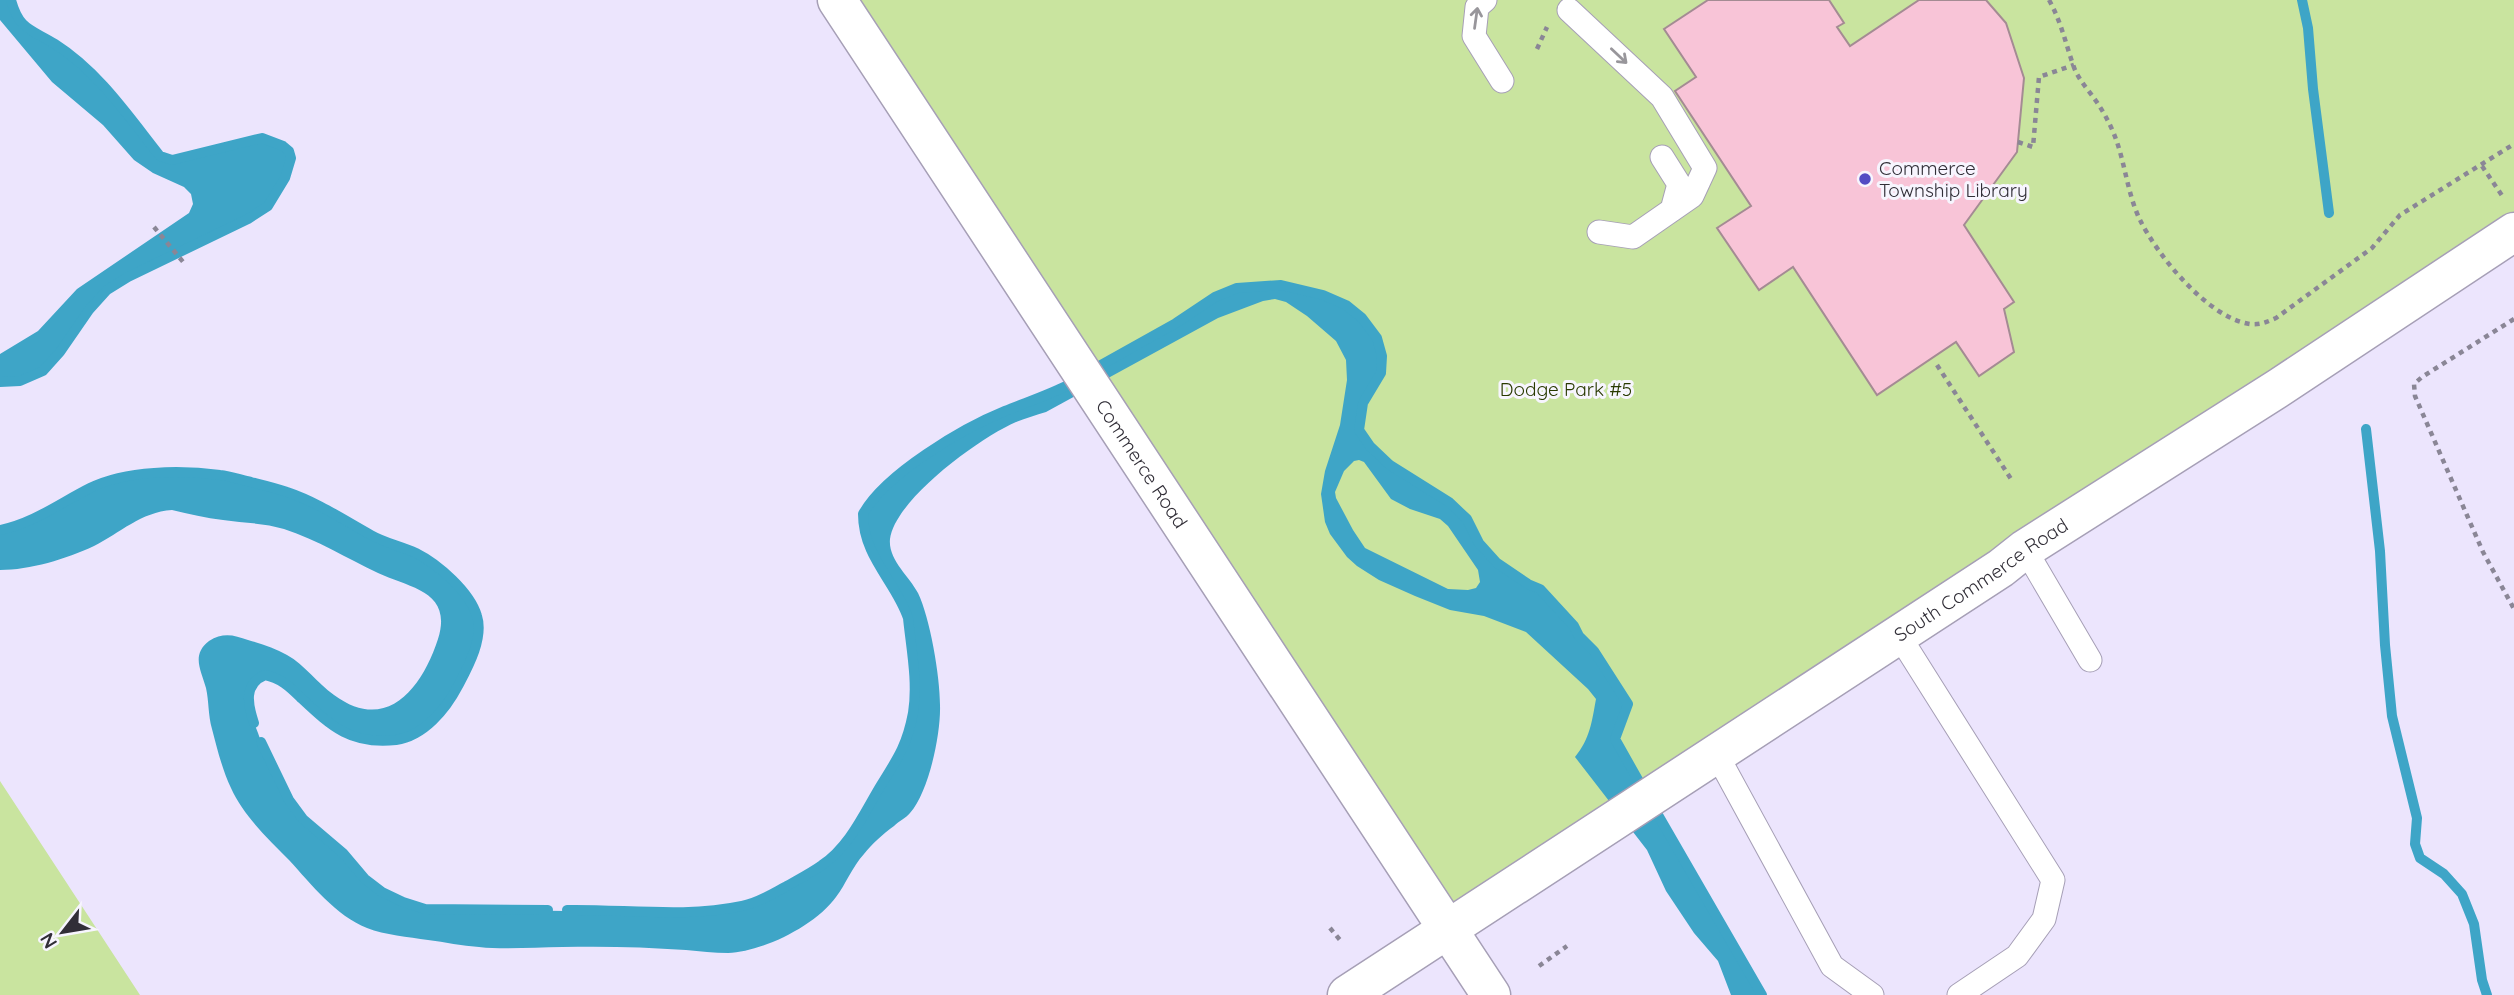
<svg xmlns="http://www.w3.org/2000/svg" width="2514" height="995" font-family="Quicksand,sans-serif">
	<rect width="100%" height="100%" fill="#ece5fd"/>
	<!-- green -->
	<path fill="#c9e49f" d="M 847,0 L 2514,0 L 2514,224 L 1449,920 Z
		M 0,781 L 140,995 L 0,995 Z"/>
	<!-- water -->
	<path fill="#3ea5c7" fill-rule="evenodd" d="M 0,0 L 11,0 C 19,30 31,29 55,44 C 98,72 129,117 160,156 L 172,160 L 262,138 L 283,146 L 289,151 L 291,158 L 285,178 L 268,206 L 248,219 L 128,277 L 107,290 L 89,310 L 60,352 L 43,371 L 20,381 L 0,382 L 0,354 L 38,331 L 77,289 L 189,213 L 193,204 L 191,194 L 184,187 L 153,173 L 134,160 L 103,125 L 52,82 L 0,20 Z
		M 1281,285 C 1316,293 1368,302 1379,343 C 1381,352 1384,361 1381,370 C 1378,382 1367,391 1363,403 C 1360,411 1360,422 1359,430 L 1370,446 L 1390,465 L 1449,502 L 1467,519 L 1479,543 L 1497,563 L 1528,584 L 1540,589 L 1574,626 L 1579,636 L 1594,651 L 1628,704 C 1622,719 1613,733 1618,748 L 1762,995 L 1731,995 L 1718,961 L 1694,933 L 1666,891 L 1647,850 L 1575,757 C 1590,739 1592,721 1596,699 L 1588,689 L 1526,632 L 1484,616 L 1450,610 L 1415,596 L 1379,580 L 1357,566 L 1347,557 L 1330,534 L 1325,522 L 1321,494 L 1325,471 L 1340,425 L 1347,380 L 1346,360 L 1336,341 L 1307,316 L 1286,302 L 1275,299 L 1263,301 L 1218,318 L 1046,412 C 1036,415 1026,418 1016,422 C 981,437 895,499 890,539 C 888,560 909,576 918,593 C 930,618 940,676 940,705 C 941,733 929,792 910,813 C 906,818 899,821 894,826 C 883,834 872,844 864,854 C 852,867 846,884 836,897 C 815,926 762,952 728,953 C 714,953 700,951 686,950 C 645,947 604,946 562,947 C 535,947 506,950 479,947 C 462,946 445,942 428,940 C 408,937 385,935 367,928 C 336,916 311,884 289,860 C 268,839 243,815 231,788 C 222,769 217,748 212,729 C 208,715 209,701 206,688 C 201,670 191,655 209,641 C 223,632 234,635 248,640 C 262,644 275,648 287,655 C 305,665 317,683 334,695 C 387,734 422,688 438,639 C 453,591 410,588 378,573 C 346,558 318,540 284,529 C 265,523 243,523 223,520 C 206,518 189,514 172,510 C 141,512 120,533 94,546 C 66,559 30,570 0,570 L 0,530 C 50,518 88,480 140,473 C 151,472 164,473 175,474 C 214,474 253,478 290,493 C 319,505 345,522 373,536 C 387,543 403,546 416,554 C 439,565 469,591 477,615 C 483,633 472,655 465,671 C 449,710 425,740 381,740 C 367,740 353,738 341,732 C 323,723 266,647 250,688 C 245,701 253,720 258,733 C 269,765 284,800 308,825 C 319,836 333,844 344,855 C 375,886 381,895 425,909 L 643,912 L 723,909 L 745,906 L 768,897 L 823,865 L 840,849 L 855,830 L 899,759 L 907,741 L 913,710 L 914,680 L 908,618 C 896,582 863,557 863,514 C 885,473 960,431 1003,412 C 1028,401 1053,395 1077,380 C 1110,360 1144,340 1178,322 C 1192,314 1204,302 1218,296 C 1239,287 1259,287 1281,285 ZM 1359,460 L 1364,462 L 1391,499 L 1410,509 L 1440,519 L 1448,526 L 1478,570 L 1480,582 L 1476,588 L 1468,590 L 1448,589 L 1365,548 L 1353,530 L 1336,498 L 1335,492 L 1344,471 L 1354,461 Z"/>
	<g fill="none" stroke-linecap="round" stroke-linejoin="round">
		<!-- stream -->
		<path stroke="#3ea5c7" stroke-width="10" d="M 2302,0 L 2308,28 L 2313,89 L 2329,213
			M 1099,366 L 1176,323 L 1215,297 L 1237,288 L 1281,285 L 1323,295 L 1346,305 L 1362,318 L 1377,338 L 1382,356 L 1381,373 L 1363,403 L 1359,430 L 1370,446 L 1390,465 L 1449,502 L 1467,519 L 1479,543 L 1497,563 L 1528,584 L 1540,589 L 1574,626 L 1579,636 L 1594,651 L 1628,704 L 1615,739 L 1646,794
			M 0,382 L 20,381 L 43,371 L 60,352 L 89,310 L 107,290 L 128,277 L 248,219 L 268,206 L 285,178 L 291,158 L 289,151 L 283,146 L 262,138 L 172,160 L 160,156 C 129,117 99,72 55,44 C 31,29 19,30 11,0
			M 2366,429 L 2380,551 L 2385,645 L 2392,716 L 2417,818 L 2415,844 L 2420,858 L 2444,874 L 2462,894 L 2474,924 L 2482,980 L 2487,995
			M 0,530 C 34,523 60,503 90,488 C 126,470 182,470 220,475 C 231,476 241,480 251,482 C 263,485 276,488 287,492 C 317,502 344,520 371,535 C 385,543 401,546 416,553 C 438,564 470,592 477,616 C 484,638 468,667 458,686 C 446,709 424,736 396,740 C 350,745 331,726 300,697 C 289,686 280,678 265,675 C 243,684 248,705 254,723
			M 261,742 L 289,800 L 303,819 L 343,853 L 365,879 L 382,892 L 403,902 L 425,909 L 548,910
			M 1654,808 L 1762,995
			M 567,910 C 625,909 685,918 742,906 C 758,903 772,894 785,887 C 797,880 811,873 822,865 C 850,846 864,813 881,785 C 898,758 907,745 913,713 C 918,682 911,648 908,618 C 896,582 863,557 863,514 C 885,474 963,428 1005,411 C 1027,402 1049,395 1070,384"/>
	</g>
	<!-- building -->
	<path fill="#f8c4d7" stroke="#a48b93" stroke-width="2" d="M 1708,0 L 1829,0 L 1844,23 L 1837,27 L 1850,46 L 1919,0 L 1986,0 L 2006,23 L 2024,78 L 2017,152 L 1964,225 L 2014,302 L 2004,309 L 2014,352 L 1979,376 L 1956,342 L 1877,395 L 1793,267 L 1759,290 L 1717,228 L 1751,206 L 1675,91 L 1696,77 L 1664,29 Z"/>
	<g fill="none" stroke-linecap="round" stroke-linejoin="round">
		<defs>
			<path id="lane" d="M 1485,0 L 1477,7 L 1474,36 L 1502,81
				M 1569,10 L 1662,97 L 1705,168 L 1692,196 L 1633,237 L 1599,232
				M 1662,157 L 1679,184 L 1672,210
				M 2025,549 L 2090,660
				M 1898,634 L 2053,880 L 2044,919 L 2017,956 L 1959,995
				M 1717,755 L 1832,966 L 1872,995"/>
			<g id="secondary">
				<path id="s1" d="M 837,0 L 1491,995"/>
				<path id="s2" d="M 1347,995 L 2001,568 L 2025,549 L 2280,387 L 2514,232"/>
			</g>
		</defs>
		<!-- lane casing -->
		<use href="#lane" stroke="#a69fb6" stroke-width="25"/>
		<!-- secondary casing -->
		<use href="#secondary" stroke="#a69fb6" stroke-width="41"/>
		<!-- path -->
		<path stroke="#8a8696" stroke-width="4.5" stroke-dasharray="5 5" stroke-linecap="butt" d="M 2049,0 C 2062,23 2066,46 2075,70 C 2080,81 2089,91 2096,101 C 2103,111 2109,122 2114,134 C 2125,161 2127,193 2140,220 C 2158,256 2208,318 2250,324 C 2260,325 2267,322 2276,318 L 2372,248 L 2400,215 L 2514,144
			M 1537,49 L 1547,27
			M 2018,142 L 2033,147 L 2039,77 L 2074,65
			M 2482,166 L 2503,197
			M 154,227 L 184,263
			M 2514,319 L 2422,377 L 2414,384 L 2415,396 L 2483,552 L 2514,609
			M 1937,365 L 2013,482
			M 1330,928 L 1340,940
			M 1539,966 L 1567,946"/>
		<!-- lane -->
		<use href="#lane" stroke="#fff" stroke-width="23"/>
		<!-- secondary -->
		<use href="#secondary" stroke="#fff" stroke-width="38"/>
	</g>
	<!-- one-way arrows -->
	<defs><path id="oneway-shaft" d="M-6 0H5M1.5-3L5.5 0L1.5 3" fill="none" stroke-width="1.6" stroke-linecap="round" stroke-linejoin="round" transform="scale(1.75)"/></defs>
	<g stroke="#98969b">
		<use href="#oneway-shaft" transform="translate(1476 18) rotate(-82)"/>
		<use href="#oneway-shaft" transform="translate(1619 56) rotate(43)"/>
	</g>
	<!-- markers -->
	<circle fill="#534bc3" stroke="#f7f5fe" stroke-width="2.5" cx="1865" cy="179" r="7"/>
	<g text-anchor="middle" stroke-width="6" stroke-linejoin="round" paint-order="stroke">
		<!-- poi labels -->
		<g font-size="19" fill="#312e37" stroke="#f7f5fe" text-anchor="start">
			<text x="1879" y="175">Commerce<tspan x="1879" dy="22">Township Library</tspan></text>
		</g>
		<!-- park labels -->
		<g font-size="19" fill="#293a00" stroke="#f7f5fe">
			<text x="1566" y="396">Dodge Park #5</text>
		</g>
		<!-- street labels -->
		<g font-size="19" fill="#312e37" stroke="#f7f5fe">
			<text dy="7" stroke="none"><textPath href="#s1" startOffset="555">Commerce Road</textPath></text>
			<text dy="7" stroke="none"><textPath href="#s2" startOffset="758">South Commerce Road</textPath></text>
		</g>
	</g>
	<!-- north arrow -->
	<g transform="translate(63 932) rotate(239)" stroke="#f7f5fe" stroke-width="5" paint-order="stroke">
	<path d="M0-5L12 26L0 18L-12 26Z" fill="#312e37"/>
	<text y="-10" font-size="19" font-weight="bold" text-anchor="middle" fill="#312e37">N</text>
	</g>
</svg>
